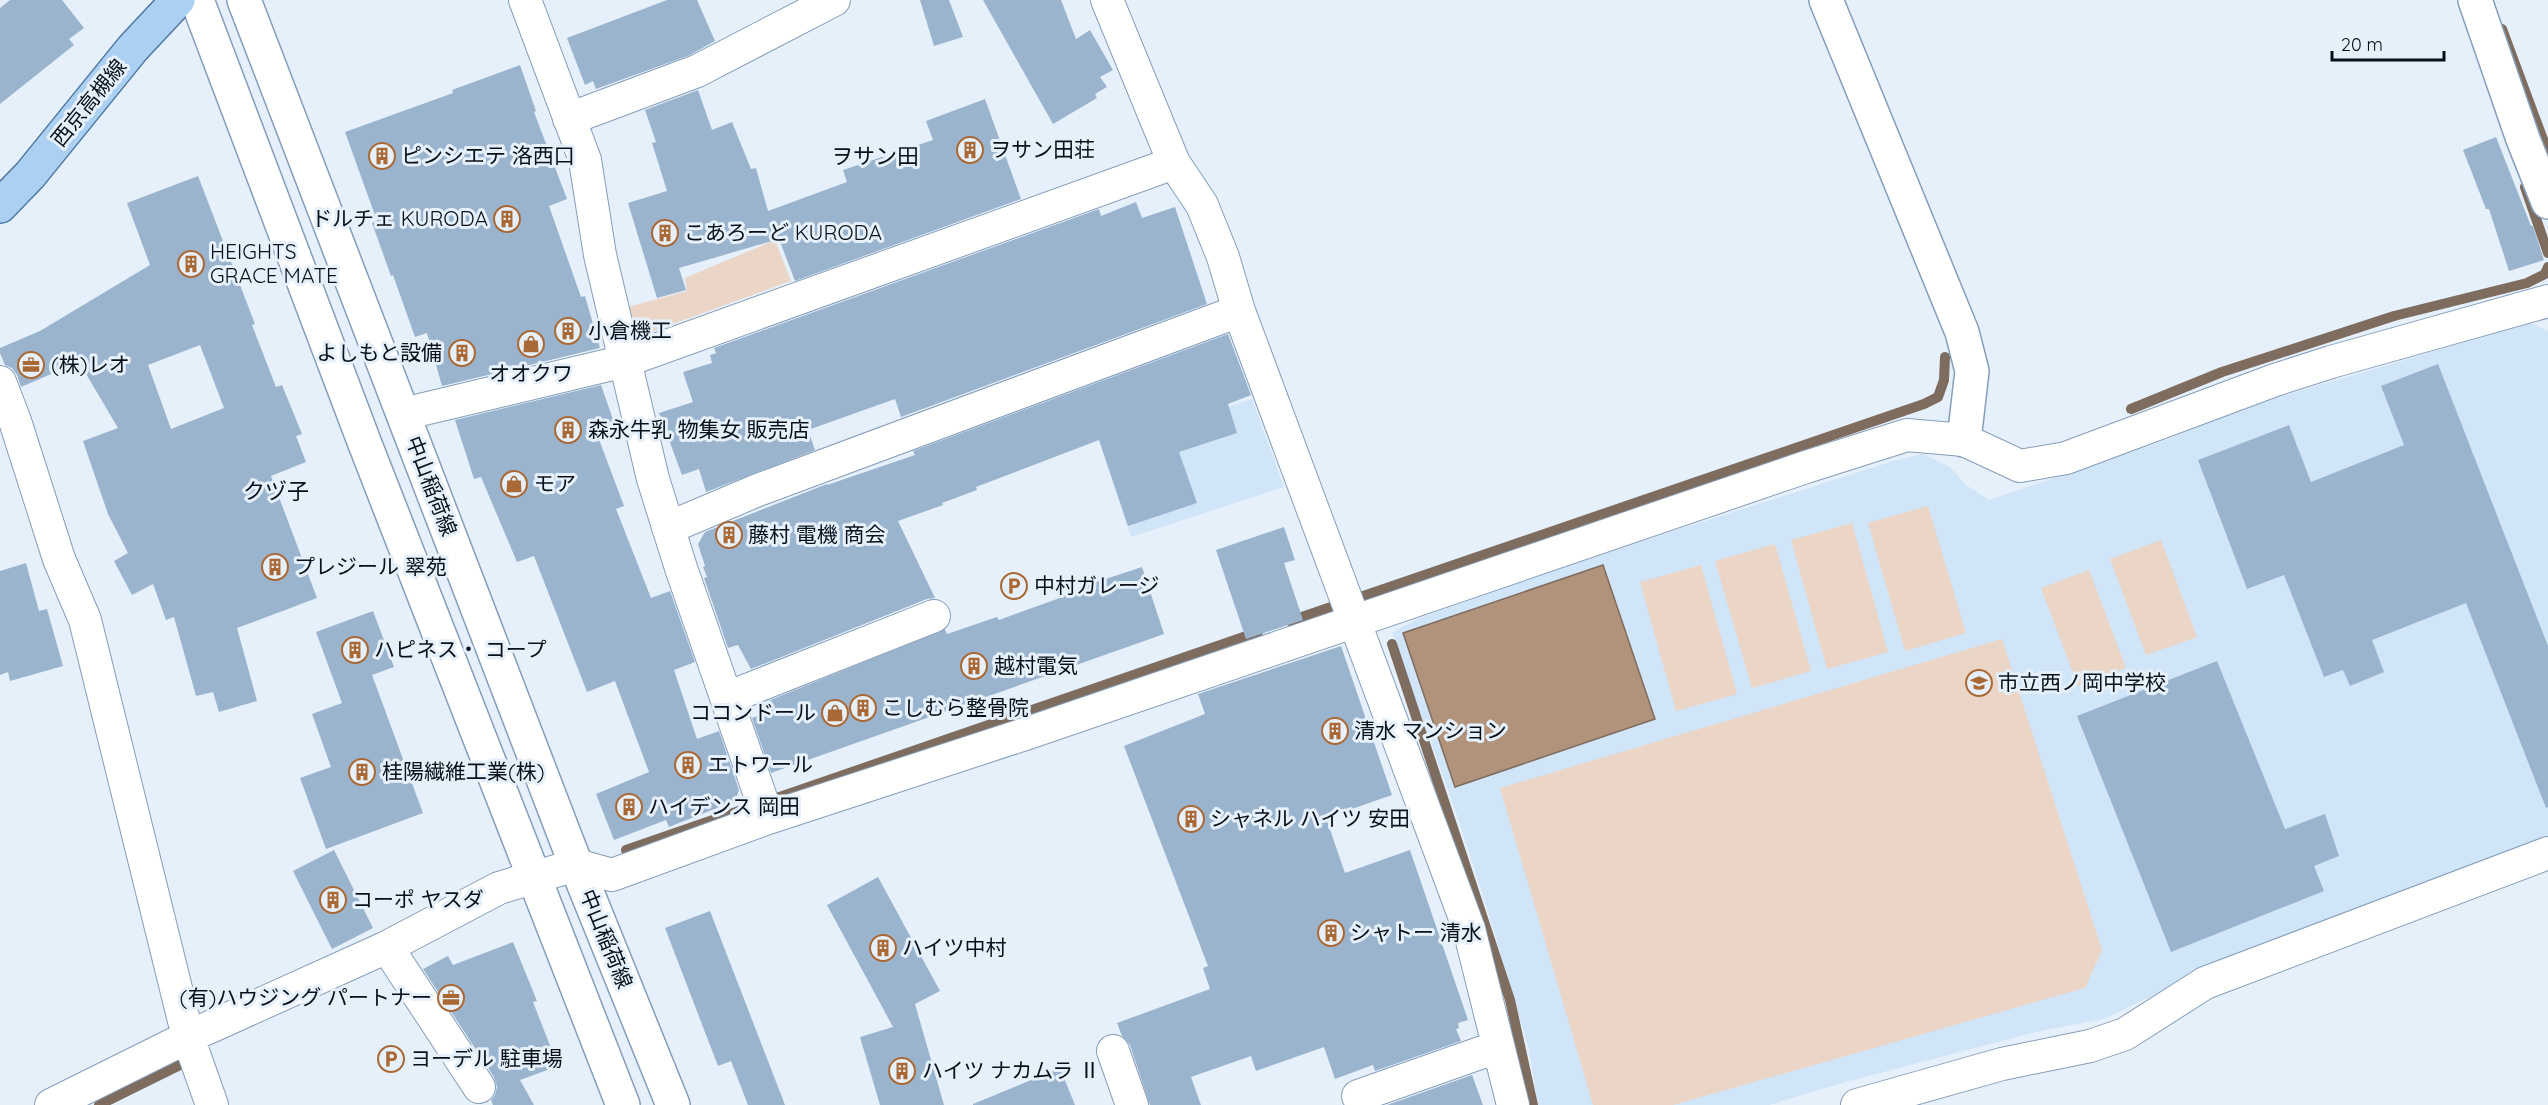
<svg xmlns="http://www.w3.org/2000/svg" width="2548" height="1105" font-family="Quicksand,'Noto Sans JP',sans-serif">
	<rect width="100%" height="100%" fill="#e5f0fb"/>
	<!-- built -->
	<path fill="#d1e5f8" d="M 2530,323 L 2548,331 L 2548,842 L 2160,992 L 2104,1019 L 2040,1031 L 1846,1082 L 1769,1105 L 1538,1105 L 1529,1049 L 1494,931 L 1459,821 L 1392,633 L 1417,619 L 1580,561 L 1893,461 L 1923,454 L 1950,467 L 1966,485 L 1989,500 L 2166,440 L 2239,409 Z
		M 1252,399 L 1284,487 L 1131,537 L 1102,450 Z"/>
	<!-- green -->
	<path fill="#ead5c6" d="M 775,240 L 791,281 L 651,332 L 632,322 L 628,307 L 687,291 L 685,278 Z
		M 1928,506 L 1966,633 L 1905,651 L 1868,523 Z
		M 1852,523 L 1888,652 L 1827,669 L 1791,540 Z
		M 2161,540 L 2197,637 L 2146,655 L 2110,559 Z
		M 1775,544 L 1811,671 L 1752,688 L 1715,561 Z
		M 1701,565 L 1737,694 L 1676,711 L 1640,582 Z
		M 2089,570 L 2126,668 L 2078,686 L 2041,588 Z
		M 2002,639 L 2102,950 L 2085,988 L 1673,1105 L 1593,1105 L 1500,788 Z"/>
	<!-- water -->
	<path fill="#b1937c" stroke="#7e6c5f" stroke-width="1.5" d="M 1603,565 L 1655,719 L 1455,787 L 1403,633 Z"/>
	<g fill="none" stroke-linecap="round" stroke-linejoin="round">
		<!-- stream -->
		<path stroke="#7e6c5f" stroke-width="10" d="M 2502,29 L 2548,153
			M 2525,187 L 2548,253
			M 2131,409 L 2222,372 L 2394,316 L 2527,283 L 2545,274 L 2548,267
			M 1376,597 L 1375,592 L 1924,404 L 1938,397 L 1944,380 L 1945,357
			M 1290,621 L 1375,592
			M 1392,644 L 1510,1000 L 1533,1105
			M 626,850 L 1258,632
			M 99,1105 L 180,1065"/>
	</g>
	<!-- building -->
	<path fill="#9bb4ce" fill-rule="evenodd" d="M 10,0 L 62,0 L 84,28 L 69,39 L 74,45 L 0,104 L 0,8 Z
		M 667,0 L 697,0 L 715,41 L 690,55 L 596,89 L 593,81 L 585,85 L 567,38 Z
		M 920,0 L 949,0 L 963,37 L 934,46 Z
		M 983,0 L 1061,0 L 1076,39 L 1090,30 L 1113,70 L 1100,77 L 1107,87 L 1095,94 L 1097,98 L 1053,124 Z
		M 520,65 L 536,111 L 534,112 L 567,199 L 549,206 L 581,297 L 585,296 L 600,348 L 442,386 L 427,333 L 415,337 L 393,275 L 391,276 L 372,223 L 377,221 L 345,132 L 453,93 L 452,90 Z
		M 698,90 L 712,130 L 732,122 L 751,169 L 756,168 L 768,211 L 847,182 L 843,170 L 933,140 L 926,121 L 985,99 L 1021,199 L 795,281 L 779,239 L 679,268 L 686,290 L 657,298 L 628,203 L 667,191 L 652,143 L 656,142 L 645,110 Z
		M 2496,137 L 2531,226 L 2533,226 L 2544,260 L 2509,271 L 2489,209 L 2486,209 L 2463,150 Z
		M 198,176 L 255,324 L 252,325 L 276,387 L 282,385 L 302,434 L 296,436 L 306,462 L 271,476 L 317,598 L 237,628 L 257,701 L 219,712 L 213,692 L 196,696 L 174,617 L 166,620 L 153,584 L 132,595 L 114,561 L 128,553 L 108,514 L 83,441 L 118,428 L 79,362 L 21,387 L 17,375 L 12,368 L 5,365 L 0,353 L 0,348 L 40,331 L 150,265 L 127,203 ZM 200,345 L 224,408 L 171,429 L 148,365 Z
		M 1136,202 L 1142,218 L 1175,207 L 1207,304 L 901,417 L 895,399 L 808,430 L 815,450 L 706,492 L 699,469 L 682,475 L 659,413 L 693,402 L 683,372 L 712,363 L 710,355 L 716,353 L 714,348 L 1099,209 L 1101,216 Z
		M 1228,334 L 1251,395 L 1228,404 L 1237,433 L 1179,452 L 1197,503 L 1128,526 L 1099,440 L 976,487 L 977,490 L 942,503 L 943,505 L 898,521 L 935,598 L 927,599 L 751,669 L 738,645 L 728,648 L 704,578 L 707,577 L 703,567 L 705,566 L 698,544 L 705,532 L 827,484 L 827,485 L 915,455 L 913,451 Z
		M 2438,364 L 2548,646 L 2548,807 L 2546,808 L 2466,603 L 2372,640 L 2384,672 L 2350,686 L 2343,670 L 2324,677 L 2284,575 L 2247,589 L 2198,460 L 2289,425 L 2311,482 L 2404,445 L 2381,386 Z
		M 601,385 L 616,428 L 597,434 L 624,506 L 616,509 L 651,598 L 670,591 L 695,662 L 674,670 L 697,739 L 719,731 L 739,790 L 735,801 L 669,827 L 666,820 L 614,840 L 596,794 L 649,772 L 615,681 L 587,692 L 534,556 L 517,562 L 481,477 L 474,479 L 455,420 Z
		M 1284,527 L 1295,560 L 1284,563 L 1303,620 L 1246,639 L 1216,550 Z
		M 26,563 L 39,611 L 47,609 L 63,666 L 10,681 L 8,672 L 0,675 L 0,571 Z
		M 1142,567 L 1164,634 L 771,773 L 752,718 L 763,714 L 761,707 L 768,701 L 945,629 L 947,634 L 997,617 L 999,620 L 1079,591 L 1078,588 Z
		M 373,611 L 394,667 L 372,675 L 423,813 L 326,849 L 300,778 L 331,767 L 312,714 L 342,703 L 316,632 Z
		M 1341,646 L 1392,795 L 1326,818 L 1345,873 L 1410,850 L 1468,1020 L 1458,1023 L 1459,1028 L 1456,1029 L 1461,1041 L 1375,1071 L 1373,1065 L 1335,1079 L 1324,1047 L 1256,1071 L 1251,1056 L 1191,1077 L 1201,1105 L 1150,1105 L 1130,1045 L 1122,1036 L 1117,1023 L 1210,989 L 1203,968 L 1208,966 L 1124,746 L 1205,714 L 1198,694 Z
		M 2217,661 L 2285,829 L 2325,814 L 2339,856 L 2314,866 L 2324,891 L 2171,952 L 2077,716 Z
		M 334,850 L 373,928 L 332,949 L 293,871 Z
		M 878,877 L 940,991 L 915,1004 L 944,1105 L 880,1105 L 860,1037 L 893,1027 L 827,905 Z
		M 710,911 L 785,1105 L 748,1105 L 731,1061 L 718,1066 L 665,928 Z
		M 513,942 L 537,1001 L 533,1002 L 558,1066 L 520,1080 L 534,1105 L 493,1105 L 491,1100 L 495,1095 L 497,1087 L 494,1077 L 423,969 L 448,956 L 453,965 Z
		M 1060,1068 L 1075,1105 L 973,1105 L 973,1104 Z
		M 1472,1075 L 1483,1105 L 1387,1105 Z"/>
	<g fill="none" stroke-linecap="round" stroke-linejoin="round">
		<defs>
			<path id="street" d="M 525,0 L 585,160 L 600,255 L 653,479 L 681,568 L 768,818
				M 1107,0 L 1174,163 L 1202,205 L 1223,257 L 1239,311 L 1469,929 L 1513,1105
				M 569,119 L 697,71 L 834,0
				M 0,382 L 15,421 L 59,559 L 85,620 L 188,1037 L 212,1105
				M 403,414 L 625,361 L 1174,163
				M 668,528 L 758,490 L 1239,311
				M 727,698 L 934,616
				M 387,947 L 479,1087
				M 1113,1051 L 1132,1105
				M 1358,1096 L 1497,1047
				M 51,1105 L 188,1037 L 387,947 L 499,888 L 576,865 L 612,875 L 768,818 L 1025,734 L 1806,467 L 1907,435 L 1964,440 L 2020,466 L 2066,458 L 2275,380 L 2331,362 L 2548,301
				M 1857,1105 L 2002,1064 L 2090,1046 L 2125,1034 L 2205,983 L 2548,853"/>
			<path id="secondary" d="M 197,0 L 365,444 L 623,1105
				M 244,0 L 576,865 L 673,1105
				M 1826,0 L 1962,332 L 1972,371 L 1964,440
				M 2475,0 L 2523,139 L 2548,202"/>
			<path id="primary" d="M 0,206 L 30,175 L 133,48 L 178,0"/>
		</defs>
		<!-- street casing -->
		<use href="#street" stroke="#859eb7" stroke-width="34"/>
		<!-- secondary casing -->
		<use href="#secondary" stroke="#859eb7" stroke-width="36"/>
		<!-- primary casing -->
		<use href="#primary" stroke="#4e78a1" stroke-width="36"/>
		<!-- street -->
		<use href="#street" stroke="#fff" stroke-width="32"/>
		<!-- secondary -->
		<use href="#secondary" stroke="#fff" stroke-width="33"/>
		<!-- primary -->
		<use href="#primary" stroke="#acd0f2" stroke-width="33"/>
	</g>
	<!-- icons -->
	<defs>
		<symbol id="building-ring" viewBox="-11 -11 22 22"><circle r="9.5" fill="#e5f0fb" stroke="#aa6934" stroke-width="1.5"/><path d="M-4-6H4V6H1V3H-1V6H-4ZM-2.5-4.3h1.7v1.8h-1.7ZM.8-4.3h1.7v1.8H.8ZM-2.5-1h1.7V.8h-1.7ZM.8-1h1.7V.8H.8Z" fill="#aa6934"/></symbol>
		<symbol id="shop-ring" viewBox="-11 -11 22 22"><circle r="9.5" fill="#e5f0fb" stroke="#aa6934" stroke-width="1.5"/><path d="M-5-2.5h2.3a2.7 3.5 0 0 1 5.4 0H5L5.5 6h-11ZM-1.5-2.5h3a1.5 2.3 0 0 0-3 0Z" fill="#aa6934"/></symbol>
		<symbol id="office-ring" viewBox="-11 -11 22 22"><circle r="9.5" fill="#e5f0fb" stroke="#aa6934" stroke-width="1.5"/><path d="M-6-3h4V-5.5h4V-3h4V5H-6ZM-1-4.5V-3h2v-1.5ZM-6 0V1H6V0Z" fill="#aa6934"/></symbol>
		<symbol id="parking-ring" viewBox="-11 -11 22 22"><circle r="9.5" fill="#e5f0fb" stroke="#aa6934" stroke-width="1.5"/><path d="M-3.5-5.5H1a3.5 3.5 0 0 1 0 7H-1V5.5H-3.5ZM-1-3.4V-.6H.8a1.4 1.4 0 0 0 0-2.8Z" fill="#aa6934"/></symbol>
		<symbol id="school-ring" viewBox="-11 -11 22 22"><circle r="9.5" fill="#e5f0fb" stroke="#aa6934" stroke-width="1.5"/><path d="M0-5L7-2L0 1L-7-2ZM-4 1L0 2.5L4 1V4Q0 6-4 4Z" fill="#aa6934"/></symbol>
	</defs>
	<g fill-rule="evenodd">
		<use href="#building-ring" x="955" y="135" width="30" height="30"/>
		<use href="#building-ring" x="367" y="141" width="30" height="30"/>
		<use href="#building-ring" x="492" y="204" width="30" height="30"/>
		<use href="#building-ring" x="650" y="218" width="30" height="30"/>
		<use href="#building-ring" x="176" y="249" width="30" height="30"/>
		<use href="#building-ring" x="553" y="316" width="30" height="30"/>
		<use href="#shop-ring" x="516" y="329" width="30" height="30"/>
		<use href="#building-ring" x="447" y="338" width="30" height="30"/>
		<use href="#office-ring" x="16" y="350" width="30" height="30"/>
		<use href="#building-ring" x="553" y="415" width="30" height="30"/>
		<use href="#shop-ring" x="499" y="469" width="30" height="30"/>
		<use href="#building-ring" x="714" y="520" width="30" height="30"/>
		<use href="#building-ring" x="260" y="552" width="30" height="30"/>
		<use href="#parking-ring" x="999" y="571" width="30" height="30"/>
		<use href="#building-ring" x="340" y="635" width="30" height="30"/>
		<use href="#building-ring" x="959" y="651" width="30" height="30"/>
		<use href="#school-ring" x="1964" y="668" width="30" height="30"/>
		<use href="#building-ring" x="848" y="693" width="30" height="30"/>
		<use href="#shop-ring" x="820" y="698" width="30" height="30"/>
		<use href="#building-ring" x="1320" y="716" width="30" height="30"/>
		<use href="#building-ring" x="673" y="750" width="30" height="30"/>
		<use href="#building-ring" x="347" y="757" width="30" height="30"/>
		<use href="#building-ring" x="614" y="792" width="30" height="30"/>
		<use href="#building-ring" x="1176" y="804" width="30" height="30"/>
		<use href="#building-ring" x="318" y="885" width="30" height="30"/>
		<use href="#building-ring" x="1316" y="918" width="30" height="30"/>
		<use href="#building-ring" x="868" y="933" width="30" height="30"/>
		<use href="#office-ring" x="436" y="983" width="30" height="30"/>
		<use href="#parking-ring" x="376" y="1044" width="30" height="30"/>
		<use href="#building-ring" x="887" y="1056" width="30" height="30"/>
	</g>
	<g text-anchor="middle" stroke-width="6" stroke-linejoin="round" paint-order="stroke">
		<!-- street labels -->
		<g font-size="21" fill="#08111a" stroke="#e5f0fb">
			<text transform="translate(89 103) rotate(-51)" y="7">西京高槻線</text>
			<text transform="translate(431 486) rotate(69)" y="7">中山稲荷線</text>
			<text transform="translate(606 939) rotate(68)" y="7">中山稲荷線</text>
		</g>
		<!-- poi labels -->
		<g font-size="21" fill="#08111a" stroke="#e5f0fb" text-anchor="start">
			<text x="990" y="157">ヲサン田荘</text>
			<text x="401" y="163">ピンシエテ 洛西口</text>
			<text x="488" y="226" text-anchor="end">ドルチェ KURODA</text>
			<text x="684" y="240">こあろーど KURODA</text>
			<text x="210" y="259">HEIGHTS<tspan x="210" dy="24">GRACE MATE</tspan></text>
			<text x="588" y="338">小倉機工</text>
			<text x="442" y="360" text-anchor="end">よしもと設備</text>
			<text x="51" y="372">(株)レオ</text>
			<text x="531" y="381" text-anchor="middle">オオクワ</text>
			<text x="588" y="437">森永牛乳 物集女 販売店</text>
			<text x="534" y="491">モア</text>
			<text x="748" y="542">藤村 電機 商会</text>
			<text x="294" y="574">プレジール 翠苑</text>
			<text x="1034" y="593">中村ガレージ</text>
			<text x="374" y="657">ハピネス・ コープ</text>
			<text x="994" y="673">越村電気</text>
			<text x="1998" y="690">市立西ノ岡中学校</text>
			<text x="882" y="715">こしむら整骨院</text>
			<text x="816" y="720" text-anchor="end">ココンドール</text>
			<text x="1354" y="738">清水 マンション</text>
			<text x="708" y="772">エトワール</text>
			<text x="382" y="779">桂陽繊維工業(株)</text>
			<text x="648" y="814">ハイデンス 岡田</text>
			<text x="1210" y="826">シャネル ハイツ 安田</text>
			<text x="352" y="907">コーポ ヤスダ</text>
			<text x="1350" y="940">シャトー 清水</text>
			<text x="902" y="955">ハイツ中村</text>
			<text x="432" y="1005" text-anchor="end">(有)ハウジング パートナー</text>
			<text x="410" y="1066">ヨーデル 駐車場</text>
			<text x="922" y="1078">ハイツ ナカムラ Ⅱ</text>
		</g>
		<!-- neighbourhood labels -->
		<g font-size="22" fill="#08111a" stroke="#e5f0fb">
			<text x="875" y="164">ヲサン田</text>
			<text x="276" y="499">クヅ子</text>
		</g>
	</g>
	<!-- scale -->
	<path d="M2332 51v9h112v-9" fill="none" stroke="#08111a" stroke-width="3"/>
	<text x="2341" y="51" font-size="18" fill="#08111a" stroke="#e5f0fb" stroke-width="4.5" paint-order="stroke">20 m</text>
</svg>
